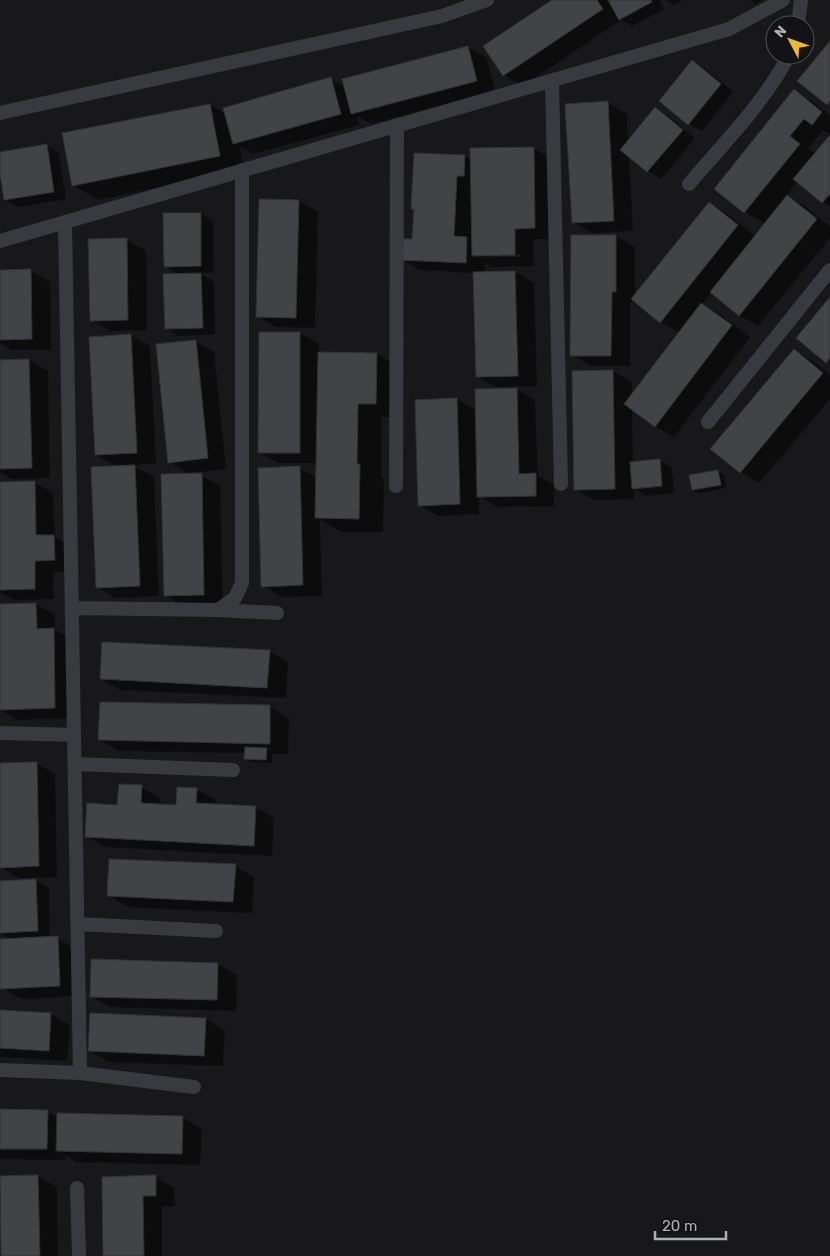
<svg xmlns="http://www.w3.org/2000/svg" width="830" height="1256" font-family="Rubik,sans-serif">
	<rect width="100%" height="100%" fill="#18181a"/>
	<!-- shadow -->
	<path fill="#0007" fill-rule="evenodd" d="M 554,0 L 659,0 L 664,9 L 632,26 L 621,20 L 523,86 L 504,75 Z
		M 666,0 L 683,0 L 674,5 Z
		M 750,0 L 762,0 L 756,4 Z
		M 468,47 L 487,58 L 495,91 L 371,124 L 357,116 L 359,125 L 253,154 L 240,147 L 244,170 L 98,200 L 73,185 L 210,105 L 226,114 L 330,79 L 345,87 Z
		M 693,62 L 705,69 L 733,92 L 702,131 L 689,124 Z
		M 794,91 L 813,102 L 830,116 L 830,135 L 823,130 L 808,148 L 816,154 L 830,137 L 830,207 L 797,181 L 786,196 L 806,207 L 830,227 L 830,238 L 758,326 L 739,315 L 712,292 L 702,304 L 721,315 L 750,337 L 674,437 L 655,426 L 632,409 L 633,463 L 660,460 L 672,468 L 674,493 L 646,496 L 634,488 L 634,499 L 594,500 L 575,489 L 613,371 L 632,382 L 632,396 L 680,333 L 661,322 L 635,300 L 635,302 L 630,302 L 630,366 L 591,366 L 572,355 L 616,236 L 635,247 L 635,296 L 709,203 L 728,214 L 755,236 L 765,224 L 745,212 L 716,189 Z
		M 608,103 L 627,114 L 628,142 L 656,109 L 668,116 L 695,138 L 661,179 L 648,171 L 629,155 L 633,231 L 592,233 L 573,222 Z
		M 47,146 L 59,153 L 66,199 L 18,207 L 5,200 L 0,166 L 0,154 Z
		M 533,148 L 552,159 L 553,239 L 533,239 L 534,266 L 492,267 L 485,263 L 485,273 L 515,272 L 534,283 L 537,386 L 496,387 L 477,376 L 474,273 L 420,270 L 401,259 L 413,241 L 415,210 L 415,154 L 465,156 L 472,160 ZM 521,254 L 521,257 L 490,257 L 490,255 Z
		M 260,200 L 299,201 L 318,212 L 315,328 L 276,327 L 257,316 Z
		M 201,214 L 213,221 L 214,272 L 199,273 L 214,281 L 215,334 L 179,336 L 166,328 L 180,275 L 165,266 Z
		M 127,240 L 146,251 L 147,330 L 110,331 L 91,320 Z
		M 0,271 L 31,271 L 50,282 L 51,350 L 12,350 L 0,343 Z
		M 300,333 L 319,344 L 319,354 L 377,354 L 401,368 L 401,417 L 382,417 L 381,477 L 384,479 L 383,532 L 341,532 L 320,519 L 322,596 L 282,597 L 263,586 L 300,468 L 317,478 L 318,463 L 278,463 L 259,452 Z
		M 131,335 L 150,346 L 156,463 L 132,465 L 154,477 L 159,596 L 116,598 L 97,587 L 118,467 L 96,455 Z
		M 195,341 L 214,352 L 226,469 L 191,473 L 191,475 L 201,475 L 220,486 L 223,606 L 184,606 L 165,595 L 191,475 L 169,462 Z
		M 794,350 L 813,361 L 830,375 L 830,399 L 759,483 L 741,472 Z
		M 29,360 L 48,371 L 50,478 L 12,479 L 0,472 L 0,361 Z
		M 516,389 L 535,400 L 538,476 L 554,485 L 554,506 L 497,507 L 479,496 L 479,514 L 438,516 L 419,505 L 457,399 L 477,411 Z
		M 718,471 L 724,475 L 726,488 L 699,493 L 693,490 Z
		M 34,482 L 53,493 L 55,537 L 73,547 L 73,571 L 53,572 L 54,599 L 15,600 L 0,592 L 0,484 Z
		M 36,604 L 55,615 L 55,630 L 73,640 L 74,718 L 17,720 L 0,710 L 0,605 Z
		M 269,651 L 288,662 L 286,698 L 120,690 L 101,679 Z
		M 270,707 L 289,718 L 288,754 L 272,754 L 272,763 L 251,762 L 245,758 L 246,753 L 119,751 L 100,740 Z
		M 36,763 L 55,774 L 57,877 L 19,878 L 0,867 L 0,764 Z
		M 141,787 L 160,798 L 160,806 L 177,807 L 197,790 L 216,800 L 215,805 L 255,807 L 274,818 L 272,856 L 105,847 L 86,836 Z
		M 235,866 L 254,877 L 252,913 L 128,907 L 109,896 Z
		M 36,881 L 49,888 L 50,938 L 57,938 L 76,949 L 78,996 L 21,999 L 0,987 L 0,941 L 12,940 L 0,933 L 0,882 Z
		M 218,964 L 237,975 L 236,1011 L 110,1007 L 91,996 Z
		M 0,1011 L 51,1014 L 70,1025 L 67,1061 L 0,1057 Z
		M 206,1019 L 225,1030 L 223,1066 L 109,1062 L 90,1051 Z
		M 0,1111 L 47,1111 L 58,1118 L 183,1118 L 202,1129 L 200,1165 L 76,1162 L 65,1155 L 65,1160 L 0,1159 Z
		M 38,1176 L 57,1187 L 58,1256 L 0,1256 L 0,1177 Z
		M 155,1177 L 174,1188 L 175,1206 L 162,1206 L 162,1256 L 104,1256 Z"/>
	<!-- building -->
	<path fill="#424347" stroke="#323236" d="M 552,0 L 597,0 L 603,9 L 503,76 L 483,46 Z
		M 608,0 L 651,0 L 652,2 L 619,20 Z
		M 830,41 L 830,101 L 827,105 L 797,81 Z
		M 468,46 L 477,81 L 351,114 L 342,79 Z
		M 692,60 L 721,84 L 688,125 L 659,101 Z
		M 331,77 L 341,114 L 233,144 L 223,108 Z
		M 794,89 L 822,112 L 812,125 L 804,119 L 790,136 L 800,144 L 744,213 L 714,189 Z
		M 608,101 L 614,221 L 572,223 L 565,104 Z
		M 210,104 L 220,156 L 72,186 L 62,133 Z
		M 655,107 L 683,130 L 647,172 L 620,150 Z
		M 830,135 L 830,194 L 822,203 L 793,179 Z
		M 47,144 L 54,192 L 4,200 L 0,174 L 0,152 Z
		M 534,147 L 535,228 L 515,229 L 515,255 L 472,256 L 470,148 Z
		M 414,153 L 465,155 L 464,176 L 457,176 L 454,236 L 467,237 L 466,263 L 399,260 L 401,239 L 412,239 L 414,209 L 411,209 Z
		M 787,195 L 817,219 L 739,316 L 710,292 Z
		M 259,199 L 299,200 L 296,318 L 256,317 Z
		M 709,202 L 738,225 L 660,323 L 631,299 Z
		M 163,213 L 201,213 L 201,266 L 164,267 Z
		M 571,235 L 616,235 L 616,292 L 612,292 L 611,356 L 570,356 Z
		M 127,238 L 128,320 L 90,321 L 88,239 Z
		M 31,269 L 32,339 L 0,340 L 0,270 Z
		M 515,271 L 518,376 L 476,377 L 473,272 Z
		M 201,273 L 203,328 L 165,329 L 163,274 Z
		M 830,297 L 830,357 L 826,363 L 796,338 Z
		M 701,303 L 732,325 L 655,427 L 624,404 Z
		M 259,332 L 300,332 L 300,453 L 258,453 Z
		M 131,334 L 137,453 L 95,455 L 89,337 Z
		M 196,340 L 208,458 L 168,463 L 156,344 Z
		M 794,349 L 823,373 L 740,473 L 710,449 Z
		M 318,352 L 377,353 L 376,404 L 358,404 L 357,464 L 360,464 L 359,519 L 315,518 Z
		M 29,359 L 32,468 L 0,469 L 0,360 Z
		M 613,370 L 615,489 L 574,490 L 572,371 Z
		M 517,388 L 519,474 L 536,473 L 536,496 L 477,497 L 475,389 Z
		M 457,398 L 460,504 L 418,506 L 415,400 Z
		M 660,459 L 662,486 L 632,489 L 630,462 Z
		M 135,465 L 140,586 L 96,588 L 91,467 Z
		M 300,466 L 303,585 L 261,587 L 258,468 Z
		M 718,470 L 721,485 L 692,490 L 689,475 Z
		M 202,473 L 204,595 L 164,596 L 161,474 Z
		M 35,481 L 36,535 L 54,535 L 55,560 L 35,561 L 35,589 L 0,590 L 0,482 Z
		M 36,603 L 37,629 L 54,628 L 55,708 L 0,710 L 0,604 Z
		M 102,642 L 270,650 L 267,688 L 100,679 Z
		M 100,702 L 270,705 L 270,744 L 98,740 Z
		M 245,747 L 267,748 L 266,760 L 244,759 Z
		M 37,762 L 39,866 L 0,868 L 0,763 Z
		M 119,784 L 142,785 L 141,803 L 176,805 L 177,787 L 197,788 L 196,803 L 256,806 L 254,846 L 85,837 L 87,803 L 117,805 Z
		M 109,859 L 236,864 L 233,902 L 107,896 Z
		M 36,879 L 38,931 L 0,933 L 0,881 Z
		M 58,936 L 60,986 L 0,989 L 0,939 Z
		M 91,959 L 218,963 L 217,1000 L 90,997 Z
		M 0,1010 L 51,1013 L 49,1051 L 0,1048 Z
		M 90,1013 L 206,1018 L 204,1056 L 88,1051 Z
		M 0,1109 L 48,1110 L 47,1149 L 0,1149 Z
		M 57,1113 L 183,1116 L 182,1154 L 56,1151 Z
		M 38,1175 L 40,1256 L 1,1256 L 0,1176 Z
		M 156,1175 L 156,1196 L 143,1196 L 144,1256 L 103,1256 L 102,1177 Z"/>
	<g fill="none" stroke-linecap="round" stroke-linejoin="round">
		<!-- lane -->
		<path stroke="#393a40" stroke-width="14" d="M 798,25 L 801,0
			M 552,81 L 561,484
			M 0,113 L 442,16 L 487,0
			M 689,184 C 724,143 764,103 789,55
			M 65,222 L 80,1073
			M 0,241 L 729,29 L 783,0
			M 708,422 L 830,270
			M 396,486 L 397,125
			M 72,608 L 218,610 L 235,598 L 242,583 L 242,170
			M 218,610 L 277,613
			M 0,733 L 74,735
			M 75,764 L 233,770
			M 78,924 L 216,931
			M 0,1070 L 80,1073 L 194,1087
			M 77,1188 L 79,1256"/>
	</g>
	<!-- north arrow -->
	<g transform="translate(790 40) rotate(311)"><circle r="24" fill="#131315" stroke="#4f5157"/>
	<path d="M0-4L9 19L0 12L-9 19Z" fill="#f6b435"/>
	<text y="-8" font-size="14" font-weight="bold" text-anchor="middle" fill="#aaafba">N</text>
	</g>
	<!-- scale -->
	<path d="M655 1231v8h71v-8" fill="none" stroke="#aaafba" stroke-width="2.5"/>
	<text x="662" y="1231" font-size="15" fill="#aaafba" stroke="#131315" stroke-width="4" paint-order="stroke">20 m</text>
</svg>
